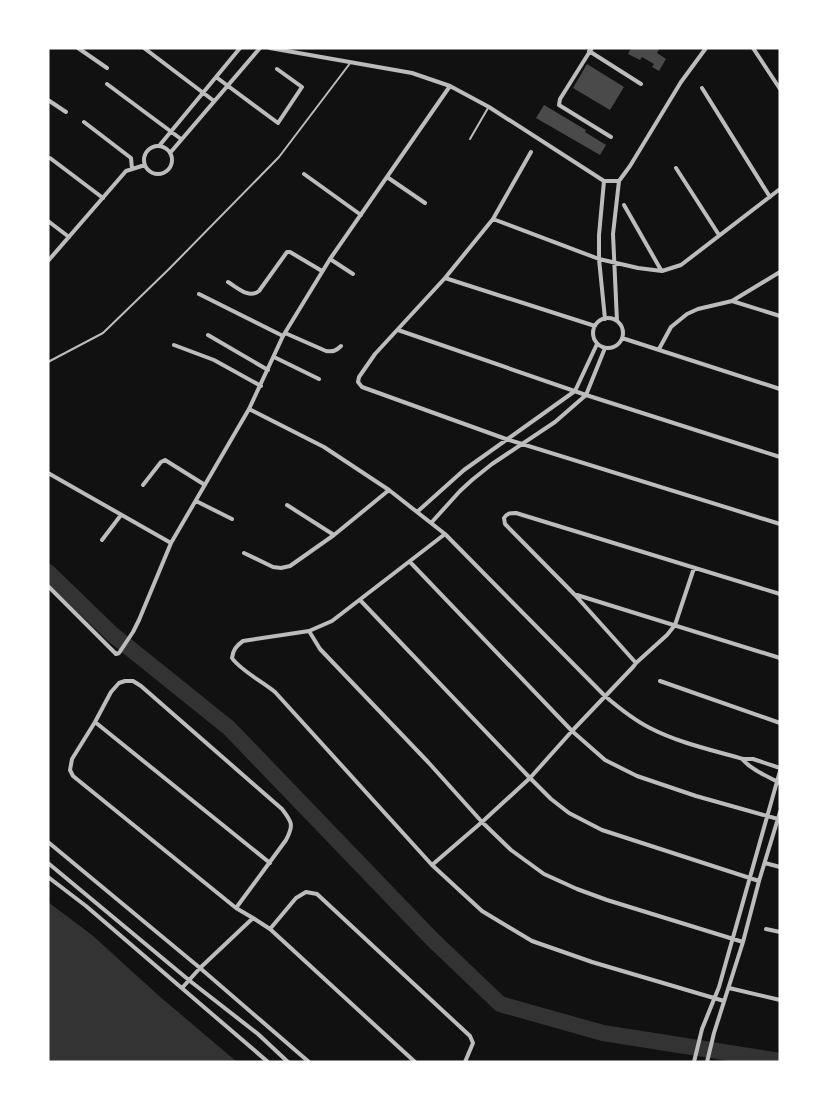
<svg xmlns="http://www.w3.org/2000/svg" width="828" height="1110" font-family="Literata,serif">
	<rect width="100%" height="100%" fill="#111"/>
	<!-- water -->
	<path fill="#333" d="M 48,902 L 92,935 L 158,995 L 237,1062 L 48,1062 Z"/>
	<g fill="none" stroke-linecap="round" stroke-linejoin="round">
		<!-- river -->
		<path stroke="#333" stroke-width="16" d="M 48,572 L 112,634 L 229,728 L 432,939 L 500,1004 L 603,1033 L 780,1061"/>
	</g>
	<!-- building -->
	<path fill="#4a4a4a" d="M 631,48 L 660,48 L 657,53 L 666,59 L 659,71 L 652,67 L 654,64 L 642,57 L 640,60 L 628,54 Z
		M 587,64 L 624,87 L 610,110 L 573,88 Z
		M 544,105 L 586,130 L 585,132 L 606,145 L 600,155 L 536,118 Z"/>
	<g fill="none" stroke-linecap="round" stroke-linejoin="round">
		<!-- service -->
		<path stroke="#bcbcbc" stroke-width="2" d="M 470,139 L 488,108
			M 48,362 L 103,333 L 169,269 L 279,157 L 351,62"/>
		<!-- minor -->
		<path stroke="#bcbcbc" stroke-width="4" d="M 78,48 L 107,68
			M 144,48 L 214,101
			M 270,48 L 412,73 L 450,86 L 489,107 L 604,181 L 619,181 L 630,166 L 681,82 L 706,48
			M 592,48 L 560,99 L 559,105 L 611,137
			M 753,48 L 780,89
			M 589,51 L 641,84
			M 216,77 L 278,123 L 302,87 L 277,69
			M 107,84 L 181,139
			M 702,88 L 770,197
			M 48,100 L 66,112
			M 84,122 L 131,158 L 132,169
			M 159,146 L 240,48
			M144 160a14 14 0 1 1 28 0a14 14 0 1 1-28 0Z
			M 531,152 L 493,219 L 445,278 L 375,354 L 359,377 L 358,382 L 362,387 L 506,439 L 780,524
			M 170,153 L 260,48
			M 50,158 L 103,198
			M 676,168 L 719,235
			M 304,174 L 361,215
			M 387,177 L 425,203
			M 604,181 L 599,235 L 599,259 L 605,319
			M 624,205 L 661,270
			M 493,219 L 599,259 L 638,268 L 662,271 L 681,265 L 780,189
			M 48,221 L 69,237
			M 330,259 L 353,274
			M 48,261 L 126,171 L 145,165
			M 445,278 L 595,326
			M 228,282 C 238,288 249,299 259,291 L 287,252 L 290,252 L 322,271
			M 199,294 L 283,336
			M 732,301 L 780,316
			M593 333a15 15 0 1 1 30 0a15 15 0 1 1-30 0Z
			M 617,321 L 613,234 L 619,181
			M 398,330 L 586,395 L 780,457
			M 285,333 L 326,351 C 333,352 336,351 341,346
			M 208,335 L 268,370
			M 622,338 L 780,389
			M 174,345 L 214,360 L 261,386
			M 659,349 L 671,327 L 687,314 L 698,309 L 732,301 L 780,272
			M 274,357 L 319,379
			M 249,409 L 324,447 L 389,490 L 445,534 L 605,696 C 619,708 634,720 650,728 C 679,743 712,750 743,759 L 753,759 L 780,768
			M 48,473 L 171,543
			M 143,485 L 161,462 L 165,460 L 205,485
			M 196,501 L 232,519
			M 287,505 L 334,535
			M 417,512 L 464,470 L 575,391 L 597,344
			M 431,523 L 460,491 L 472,480 L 492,464 L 555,422 L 586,395 L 605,348
			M 445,534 L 332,621 L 309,631 L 243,641 C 236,646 233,650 232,658 C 240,670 263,682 275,692 L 432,865 L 482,822 L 530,778 L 572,731 L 633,667 L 636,663 L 575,595 L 505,524 L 504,518 C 507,513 510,513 516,513 L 780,594
			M 102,540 L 121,515
			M 244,553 L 273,567 L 281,568 L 290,566 L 334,535 L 389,490
			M 410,562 L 572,731 L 605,760 L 637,776 L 696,796 L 778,819
			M 48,586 L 116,654 L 119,653 L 133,632 L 139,620 L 171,543 L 249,409 L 283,336 L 330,259 L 450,86
			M 577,595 L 780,658
			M 360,600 L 530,778 L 551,799 L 569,813 L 602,830 L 759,881
			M 309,631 L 320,649 L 428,762 L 482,822 L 511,850 L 544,874 L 577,889 L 607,900 L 743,942
			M 636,663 L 667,635 L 675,625 L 694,568
			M 660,681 L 780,723
			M 95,722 L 270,863
			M 743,760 C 753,771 767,776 780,783
			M 48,842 L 200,968 L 309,1062
			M 48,863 L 190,981 L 258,1034 L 288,1062
			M 765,863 L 780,867
			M 432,865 L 482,911 L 532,941 L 592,962 L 724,1001
			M 48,877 L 86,906 L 268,1062
			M 253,918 L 270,929 L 415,1062
			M 270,929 L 296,898 L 306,892 L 317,894 L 470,1036 L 473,1043 L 465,1062
			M 766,929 L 780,932
			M 182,988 L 200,968 L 253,918 L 236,908 L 73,776 L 70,770 L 72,759 L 95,722 L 111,692 L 119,683 L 125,681 L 133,681 L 141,686 L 282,809 C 292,822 294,825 286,840 L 236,908
			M 729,988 L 780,1000
			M 694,1062 L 702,1029 L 719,987 L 780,771
			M 707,1062 L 714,1033 L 743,942 L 759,881 L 780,812"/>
	</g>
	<!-- border -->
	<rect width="828" height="1110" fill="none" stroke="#ffffff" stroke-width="99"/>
</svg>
